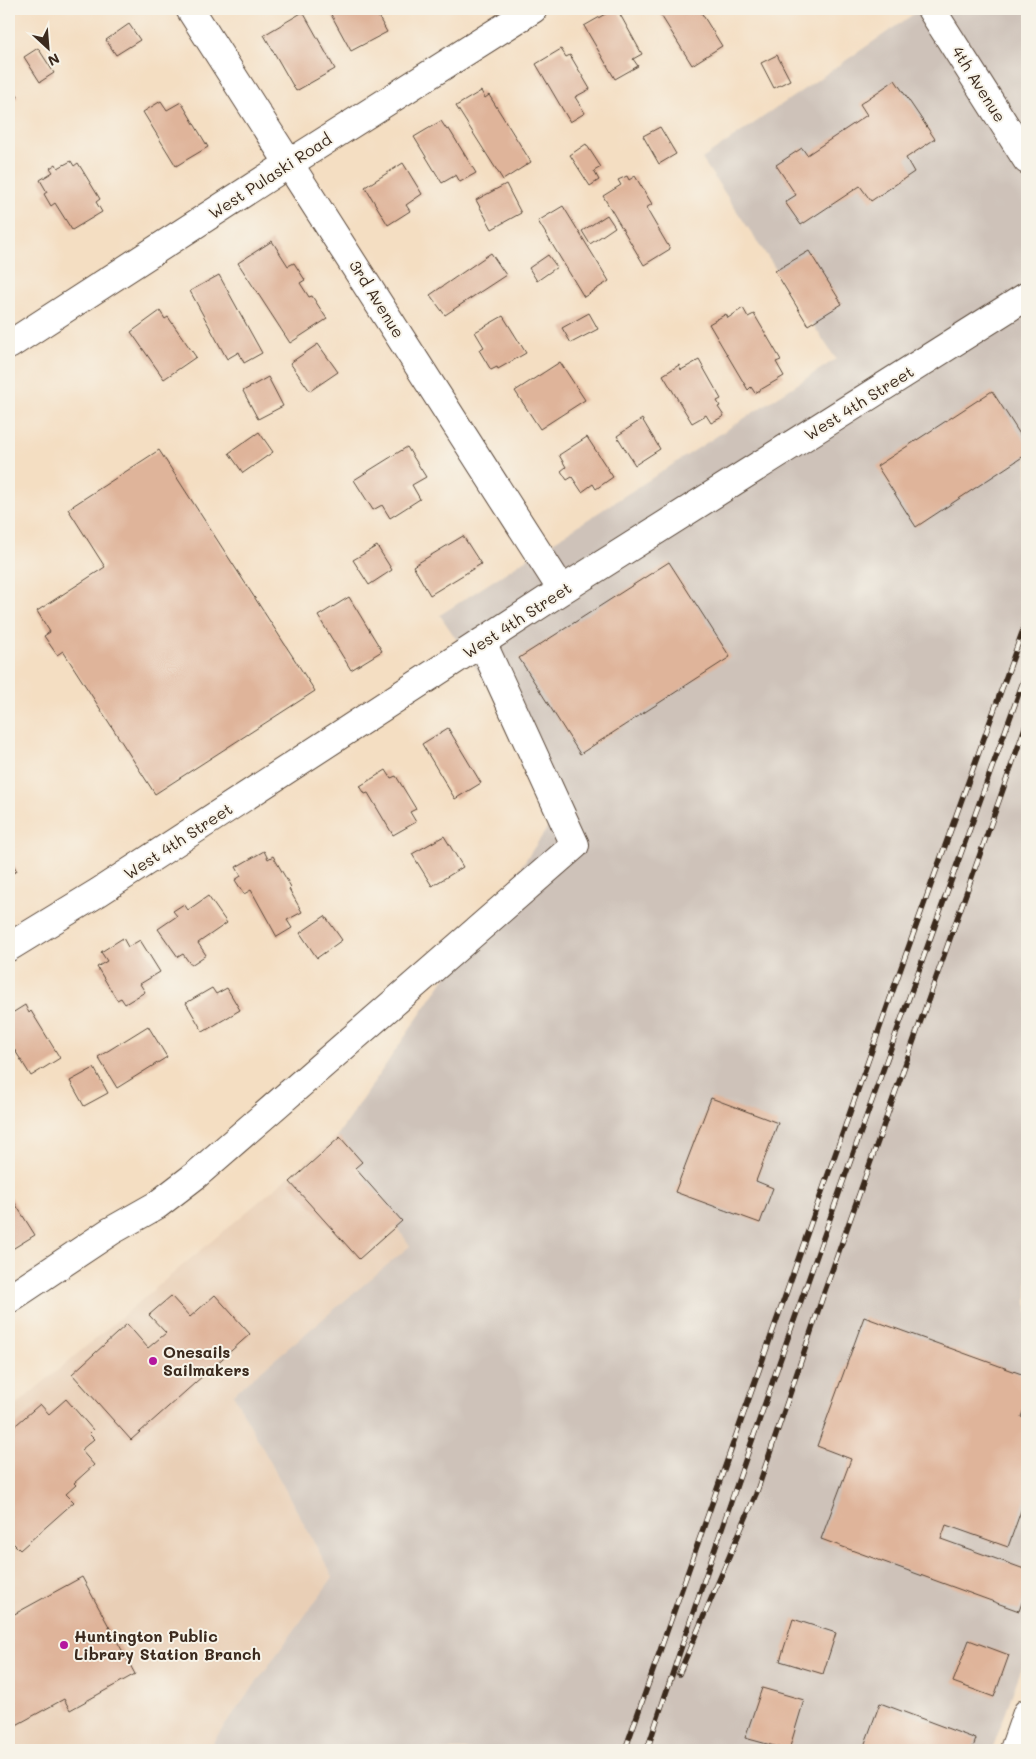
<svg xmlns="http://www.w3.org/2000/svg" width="1036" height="1759" font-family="Mali,sans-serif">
	<rect width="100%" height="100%" fill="#f7f3e8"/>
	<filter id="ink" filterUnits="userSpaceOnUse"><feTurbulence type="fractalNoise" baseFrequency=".02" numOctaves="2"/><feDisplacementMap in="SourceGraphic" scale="10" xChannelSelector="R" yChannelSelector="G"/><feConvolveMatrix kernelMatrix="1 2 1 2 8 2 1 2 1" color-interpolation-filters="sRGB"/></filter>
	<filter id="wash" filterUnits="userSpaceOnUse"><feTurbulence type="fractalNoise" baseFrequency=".0096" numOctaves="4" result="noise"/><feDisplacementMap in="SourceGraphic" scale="20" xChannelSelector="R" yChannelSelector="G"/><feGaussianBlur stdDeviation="1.12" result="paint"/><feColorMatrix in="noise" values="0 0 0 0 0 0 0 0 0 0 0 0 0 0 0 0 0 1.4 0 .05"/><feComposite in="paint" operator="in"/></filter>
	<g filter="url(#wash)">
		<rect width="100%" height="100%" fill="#f4dec2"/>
		<!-- built -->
		<path fill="#e9cfb6" d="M 337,1136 L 411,1246 L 233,1394 L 333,1577 L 207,1750 L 9,1750 L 9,1411 Z"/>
		<!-- industrial -->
		<path fill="#cec2b9" d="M 921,9 L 1027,9 L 1027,1653 L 992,1750 L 207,1750 L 333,1577 L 233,1394 L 410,1246 L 337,1136 L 566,801 L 440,615 L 836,359 L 702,159 Z"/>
		<g id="blocks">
			<!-- building -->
			<path fill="#dfb49a" d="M 328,9 L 374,9 L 387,32 L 351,51 Z
				M 614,9 L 617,9 L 642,54 L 633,59 L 638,66 L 615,79 L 584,26 Z
				M 657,9 L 699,9 L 722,46 L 692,65 Z
				M 303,12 L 335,69 L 296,91 L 264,35 Z
				M 129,24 L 140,40 L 116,55 L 106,40 Z
				M 38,48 L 54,73 L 40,82 L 24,57 Z
				M 561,49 L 566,57 L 570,55 L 590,89 L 575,97 L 585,113 L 570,122 L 536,64 Z
				M 777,55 L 790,80 L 774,88 L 761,63 Z
				M 895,80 L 935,139 L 906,158 L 914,172 L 871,201 L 860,186 L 801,225 L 785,202 L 796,195 L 776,165 L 802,148 L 807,155 L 867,115 L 860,104 Z
				M 9,81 L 18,97 L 9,103 Z
				M 481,91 L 485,98 L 489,95 L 531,162 L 503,180 L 456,106 Z
				M 161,101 L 167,110 L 181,102 L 208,147 L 176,166 L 143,112 Z
				M 441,121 L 447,130 L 449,129 L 476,173 L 460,182 L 456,175 L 442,183 L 414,137 Z
				M 660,127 L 676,154 L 659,164 L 643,136 Z
				M 586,144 L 601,167 L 594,171 L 599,180 L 590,186 L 570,155 Z
				M 71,161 L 74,166 L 78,163 L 100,199 L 96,202 L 102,212 L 72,230 L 55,203 L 51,206 L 44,194 L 47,192 L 40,180 L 53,172 L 50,168 L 56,164 L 58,168 Z
				M 403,163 L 422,194 L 406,205 L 410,211 L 388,225 L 365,187 Z
				M 627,176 L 629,180 L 635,176 L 652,204 L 646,208 L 670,249 L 644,265 L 603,196 L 621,185 L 618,180 Z
				M 506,184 L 521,213 L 492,229 L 476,200 Z
				M 563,206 L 609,281 L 584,297 L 538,221 Z
				M 607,215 L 615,227 L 590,244 L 582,231 Z
				M 272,241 L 288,266 L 294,263 L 305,280 L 300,283 L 309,297 L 312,296 L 327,319 L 290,343 L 238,263 Z
				M 809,251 L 842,304 L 808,325 L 775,271 Z
				M 491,253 L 506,275 L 445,315 L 430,295 Z
				M 548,255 L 557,267 L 537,281 L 529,268 Z
				M 219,275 L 262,353 L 244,363 L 239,352 L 227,359 L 190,291 Z
				M 743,308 L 748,317 L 754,314 L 781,360 L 776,362 L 784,376 L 755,393 L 751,387 L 748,390 L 709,324 L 726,314 L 728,318 Z
				M 160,311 L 165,319 L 168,317 L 196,357 L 164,379 L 131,332 Z
				M 589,313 L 598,329 L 571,343 L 562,328 Z
				M 503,316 L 526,353 L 498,369 L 497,367 L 491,370 L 479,350 L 484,347 L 475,332 Z
				M 318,344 L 338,372 L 310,391 L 290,363 Z
				M 699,360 L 721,399 L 717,401 L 720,406 L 718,407 L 724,416 L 711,423 L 706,415 L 692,423 L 663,375 L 679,365 L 681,370 Z
				M 560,362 L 585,400 L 540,429 L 515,391 Z
				M 268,377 L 283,406 L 258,419 L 243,391 Z
				M 992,391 L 1027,445 L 1027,454 L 916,527 L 877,466 Z
				M 642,419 L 660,449 L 635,465 L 617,436 Z
				M 259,432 L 273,452 L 243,473 L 229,453 Z
				M 587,437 L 613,477 L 596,489 L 593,484 L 582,492 L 572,477 L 567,480 L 561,471 L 566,467 L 559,455 Z
				M 407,447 L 426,477 L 412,485 L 420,499 L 390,518 L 382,505 L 373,510 L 354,480 Z
				M 159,450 L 315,691 L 155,794 L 63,651 L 57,655 L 44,636 L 50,632 L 37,611 L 105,567 L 68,509 Z
				M 463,536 L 481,564 L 430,595 L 413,566 Z
				M 377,546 L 392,570 L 369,585 L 353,560 Z
				M 669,562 L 730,657 L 580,754 L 519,658 Z
				M 349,597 L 382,651 L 351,670 L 318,616 Z
				M 448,728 L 481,783 L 455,799 L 422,744 Z
				M 386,770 L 391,778 L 396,776 L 416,809 L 410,812 L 416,822 L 393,835 L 368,793 L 365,794 L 360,786 Z
				M 444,836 L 463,867 L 432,886 L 412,854 Z
				M 264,851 L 268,859 L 273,856 L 291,887 L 289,889 L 302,912 L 287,920 L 292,928 L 277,937 L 251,890 L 244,894 L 235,880 L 241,876 L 236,867 Z
				M 9,858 L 17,871 L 9,875 Z
				M 208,896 L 227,923 L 198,943 L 206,955 L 191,965 L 183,954 L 178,957 L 158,929 L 177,916 L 173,911 L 184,904 L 188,910 Z
				M 325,916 L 342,940 L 317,958 L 300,933 Z
				M 123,938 L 128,947 L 140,940 L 160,972 L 140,984 L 145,992 L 125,1004 L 121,998 L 117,1000 L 97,967 L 107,961 L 101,952 Z
				M 212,988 L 216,994 L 227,988 L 240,1010 L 203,1032 L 186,1003 Z
				M 25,1005 L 29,1013 L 31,1011 L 60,1058 L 31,1076 L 9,1041 L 9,1015 Z
				M 148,1026 L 167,1057 L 117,1088 L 98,1057 Z
				M 94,1068 L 108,1093 L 84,1106 L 70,1081 Z
				M 711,1098 L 778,1123 L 756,1181 L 773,1188 L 760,1223 L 675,1192 Z
				M 340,1137 L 362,1162 L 355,1168 L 402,1221 L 359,1259 L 290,1182 Z
				M 11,1197 L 35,1235 L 9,1251 L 9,1198 Z
				M 215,1295 L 250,1334 L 131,1440 L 72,1374 L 127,1324 L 148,1348 L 166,1333 L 149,1315 L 171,1296 L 190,1317 Z
				M 864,1317 L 1027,1376 L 1027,1401 L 1021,1417 L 1027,1419 L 1027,1494 L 1008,1547 L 946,1525 L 941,1539 L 1027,1570 L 1027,1589 L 1019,1611 L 821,1539 L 851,1459 L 817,1446 Z
				M 66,1399 L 93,1430 L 89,1434 L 94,1439 L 81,1450 L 94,1465 L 74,1483 L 76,1485 L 66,1494 L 74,1502 L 20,1550 L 11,1541 L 9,1544 L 9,1431 L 40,1404 L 49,1414 Z
				M 82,1577 L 135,1674 L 70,1710 L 64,1699 L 9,1729 L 9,1617 Z
				M 793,1619 L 836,1633 L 823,1674 L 780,1661 Z
				M 969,1640 L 1009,1655 L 994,1697 L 953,1682 Z
				M 762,1688 L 804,1700 L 789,1750 L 745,1738 Z
				M 880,1703 L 976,1739 L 972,1750 L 874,1750 L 864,1746 Z"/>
		</g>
	</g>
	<g filter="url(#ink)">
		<use href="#blocks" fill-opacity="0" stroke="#574537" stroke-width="1"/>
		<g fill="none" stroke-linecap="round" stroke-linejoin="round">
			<defs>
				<path id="minor" d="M 190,9 L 562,590
					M 931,9 L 1027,160
					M 9,947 L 99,892 L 562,590 L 1027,296
					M 9,1299 L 111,1231 L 157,1205 L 196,1175 L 575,845 L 482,642
					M 1014,1750 L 1027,1713"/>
				<path id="major" d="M 9,345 L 290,163 L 533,9"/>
			</defs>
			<!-- minor casing -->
			<use href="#minor" stroke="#574537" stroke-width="30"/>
			<!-- major casing -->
			<use href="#major" stroke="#574537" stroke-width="30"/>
			<!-- minor -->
			<use href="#minor" stroke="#fff" stroke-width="28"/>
			<!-- major -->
			<use href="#major" stroke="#fff" stroke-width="28"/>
			<defs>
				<path id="rail" d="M 679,1674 L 756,1494 L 824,1293 L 1027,722
					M 625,1750 L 897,979 L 1027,619
					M 647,1750 C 767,1388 897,1030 1027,671"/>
			</defs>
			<!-- rail casing -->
			<use href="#rail" stroke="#3b2a1e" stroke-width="5.5"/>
			<!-- rail -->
			<use href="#rail" stroke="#f7f3e8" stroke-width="4" stroke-dasharray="11" stroke-linecap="butt"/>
		</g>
	</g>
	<!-- markers -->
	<g fill="#b5179e" stroke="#f7f3e8" stroke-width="2">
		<circle cx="153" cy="1361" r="5"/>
		<circle cx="64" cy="1645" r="5"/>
	</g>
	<g text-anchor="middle" stroke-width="4" stroke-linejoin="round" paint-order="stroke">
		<!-- street labels -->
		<g font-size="16" fill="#3b2a1e" stroke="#f7f3e8">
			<text transform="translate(979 84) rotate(58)" y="6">4th Avenue</text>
			<text transform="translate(270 176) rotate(-33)" y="6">West Pulaski Road</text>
			<text transform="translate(377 299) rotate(58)" y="6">3rd Avenue</text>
			<text transform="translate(859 403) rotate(-32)" y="6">West 4th Street</text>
			<text transform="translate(517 620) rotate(-33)" y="6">West 4th Street</text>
			<text transform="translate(178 841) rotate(-33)" y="6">West 4th Street</text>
		</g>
		<!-- poi labels -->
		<g font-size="16" font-weight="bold" fill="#3b2a1e" stroke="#f7f3e8" text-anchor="start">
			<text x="163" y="1358">Onesails<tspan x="163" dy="18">Sailmakers</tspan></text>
			<text x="74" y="1642">Huntington Public<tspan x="74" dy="18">Library Station Branch</tspan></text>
		</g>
	</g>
	<!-- margin -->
	<rect width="1036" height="1759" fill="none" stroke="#f7f3e8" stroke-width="30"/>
	<!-- north arrow -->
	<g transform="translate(48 48) rotate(154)" stroke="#f7f3e8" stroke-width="4" paint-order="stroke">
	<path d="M0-4L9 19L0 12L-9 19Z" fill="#3b2a1e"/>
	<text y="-8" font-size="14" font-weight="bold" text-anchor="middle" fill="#3b2a1e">N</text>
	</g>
</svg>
